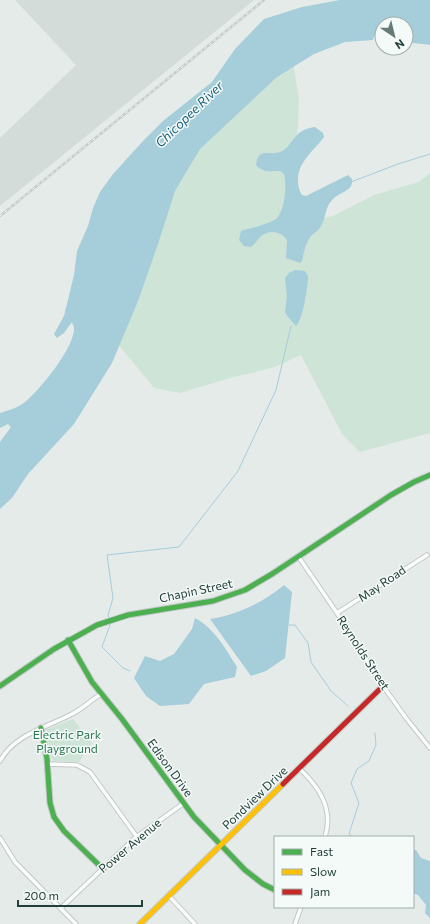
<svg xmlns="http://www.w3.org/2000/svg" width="430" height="924" font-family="Commissioner,sans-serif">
	<rect width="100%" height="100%" fill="#e5ebe9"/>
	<!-- built -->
	<path fill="#d3dcd9" d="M 15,0 L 254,0 L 0,206 L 0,138 L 76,65 Z"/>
	<!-- green -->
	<path fill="#cee4d7" d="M 293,61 L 299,100 L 298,126 L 290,175 L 305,222 L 333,216 L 374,195 L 419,182 L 430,173 L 430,433 L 360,452 L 342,434 L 301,355 L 275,367 L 230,378 L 180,393 L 154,388 L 117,343 L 182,163 Z
		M 73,719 L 92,743 L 79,762 L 54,761 L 50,755 L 46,730 Z"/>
	<!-- water -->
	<path fill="#a6cdda" d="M 340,0 L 430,0 L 430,45 L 406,42 L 406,24 L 382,24 L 382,39 L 374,36 L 373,40 L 345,42 L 314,54 L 277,77 L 200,149 L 175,191 L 158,244 L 138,301 L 112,363 L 74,424 L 28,474 L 12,498 L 0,509 L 0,442 L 11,427 L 8,424 L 0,428 L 0,413 C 9,410 18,408 25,402 C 40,390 75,347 74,328 C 74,326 72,324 72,322 L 64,333 L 57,338 L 54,334 L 64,316 L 74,275 L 77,251 L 88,226 L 93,208 L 100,192 L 113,174 L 144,140 L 163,121 L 212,82 L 235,49 L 264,19 L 302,7 Z
		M 315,127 L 323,133 L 324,137 C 314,151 298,161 298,180 C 298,186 299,191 302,195 L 306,196 L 348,175 L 352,179 C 354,190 341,192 334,198 C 324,207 327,216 321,226 C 319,230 315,232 312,235 C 306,241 304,252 302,261 L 300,263 L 286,258 L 287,240 C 281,231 269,229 260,237 C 257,241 255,244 251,247 L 244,246 L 239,240 L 241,231 C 247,228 255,228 262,225 C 267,223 275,221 278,217 C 285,207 287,185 284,174 L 280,171 C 270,171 263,173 256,165 C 258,147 268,156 280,152 C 294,147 291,130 315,127 Z
		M 295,270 L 305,271 L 308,276 L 308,279 C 307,289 303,320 296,326 L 288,317 L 285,312 L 287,296 L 285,278 L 289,273 Z
		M 284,585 L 292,592 L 285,658 L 266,671 L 251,676 L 210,619 C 237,615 264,602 284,585 Z
		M 195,618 C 214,628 226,649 237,667 L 235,677 L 204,684 L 189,704 L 160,706 L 146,696 L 134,678 L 145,656 L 160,661 L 174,654 L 192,629 Z
		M 413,850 L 416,850 L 421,858 L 430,861 L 430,918 L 425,913 L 426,905 L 418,895 L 413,893 Z"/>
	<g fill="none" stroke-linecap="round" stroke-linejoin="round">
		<!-- stream -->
		<path stroke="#a6cdda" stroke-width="1" d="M 351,182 L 398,164 L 430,154
			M 109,618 L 108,615 L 113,598 L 107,555 L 179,547 L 238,471 L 276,390 L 291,326
			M 110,623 L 110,625 L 102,647 L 123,668 L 130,671
			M 289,625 L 295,625 L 308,643 L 311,662 L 331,691 L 348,706
			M 353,837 L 349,834 L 359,803 L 351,783 L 357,769 L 369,761 L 376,745 L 375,733"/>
		<defs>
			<path id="street" d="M 298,556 L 337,613 L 383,686 L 406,718 L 430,748
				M 337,613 L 427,555
				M 0,761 C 14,735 45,728 70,715 C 81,710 90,701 101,694
				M 47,764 L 77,765 L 90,772 L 137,837
				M 300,769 C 319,787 334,809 325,837
				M 0,838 L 15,862 L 76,924
				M 169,896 L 195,924
				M 61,908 L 135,838 L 184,803
				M 295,924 L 301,907"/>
			<path id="fast" d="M 68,640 L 92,682 L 122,719 L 194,817 L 245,870 L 263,884 L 275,890
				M 0,686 L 54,649 L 97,625 L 128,615 L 213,601 L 245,590 L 272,574 L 391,495 L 414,482 L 430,475
				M 41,728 L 47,759 L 50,803 L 54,817 L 64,831 L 103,869"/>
			<path id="slow" d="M 140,924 L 283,784"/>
			<path id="jam" d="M 283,784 L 383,686"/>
		</defs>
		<!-- street casing -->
		<use href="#street" stroke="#c2c8c6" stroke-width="5.5"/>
		<!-- fast casing -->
		<use href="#fast" stroke="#c1c8c6" stroke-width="7"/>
		<!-- slow casing -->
		<use href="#slow" stroke="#c1c8c6" stroke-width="7"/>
		<!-- jam casing -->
		<use href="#jam" stroke="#c1c8c6" stroke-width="7"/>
		<!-- street -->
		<use href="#street" stroke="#fbfcfc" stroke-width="3.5"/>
		<!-- fast -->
		<use href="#fast" stroke="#4caf50" stroke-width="5"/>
		<!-- slow -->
		<use href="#slow" stroke="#ffc107" stroke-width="5"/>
		<!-- jam -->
		<use href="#jam" stroke="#c62828" stroke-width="5"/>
		<defs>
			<path id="rail" d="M 0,216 L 264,0"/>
		</defs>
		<!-- rail casing -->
		<use href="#rail" stroke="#c7ccca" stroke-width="2.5"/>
		<!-- rail -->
		<use href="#rail" stroke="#f4faf7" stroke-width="1" stroke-dasharray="3" stroke-linecap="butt"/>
	</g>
	<g text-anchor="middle" stroke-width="3" stroke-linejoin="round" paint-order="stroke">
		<!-- street labels -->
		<g font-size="12" fill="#223f3b" stroke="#f4faf7">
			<text transform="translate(382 584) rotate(-34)" y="4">May Road</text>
			<text transform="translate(196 591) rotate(-12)" y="4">Chapin Street</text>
			<text transform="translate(363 653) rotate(57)" y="4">Reynolds Street</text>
			<text transform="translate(170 768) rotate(54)" y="4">Edison Drive</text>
			<text transform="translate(255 798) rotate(-44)" y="4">Pondview Drive</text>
			<text transform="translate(130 846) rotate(-40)" y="4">Power Avenue</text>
		</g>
		<!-- park labels -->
		<g font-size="12" fill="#2b7751" stroke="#f4faf7">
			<text x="67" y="739">Electric Park<tspan x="67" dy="14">Playground</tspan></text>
		</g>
		<!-- water labels -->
		<g font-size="13" font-style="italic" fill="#1b627d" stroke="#f4faf7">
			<text transform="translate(189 114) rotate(-44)" y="5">Chicopee River</text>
		</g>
	</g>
	<!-- legend -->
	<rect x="274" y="836" width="140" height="72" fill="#f4faf7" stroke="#a0afac"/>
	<rect x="282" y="849" width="20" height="6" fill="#4caf50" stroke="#a0afac"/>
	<text x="310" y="856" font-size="12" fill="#223f3b">Fast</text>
	<rect x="282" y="869" width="20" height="6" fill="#ffc107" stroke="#a0afac"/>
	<text x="310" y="876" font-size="12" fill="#223f3b">Slow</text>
	<rect x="282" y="889" width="20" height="6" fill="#c62828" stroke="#a0afac"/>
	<text x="310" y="896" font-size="12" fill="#223f3b">Jam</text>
	<!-- north arrow -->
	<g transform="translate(394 36) rotate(145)"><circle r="19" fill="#f4faf7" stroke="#a0afac"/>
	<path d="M0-3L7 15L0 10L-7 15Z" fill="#667b78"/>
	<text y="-6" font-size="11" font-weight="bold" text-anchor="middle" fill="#223f3b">N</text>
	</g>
	<!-- scale -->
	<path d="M18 900v6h124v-6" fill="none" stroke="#223f3b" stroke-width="2"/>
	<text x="24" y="900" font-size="12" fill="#223f3b" stroke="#f4faf7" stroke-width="3" paint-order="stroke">200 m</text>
</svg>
